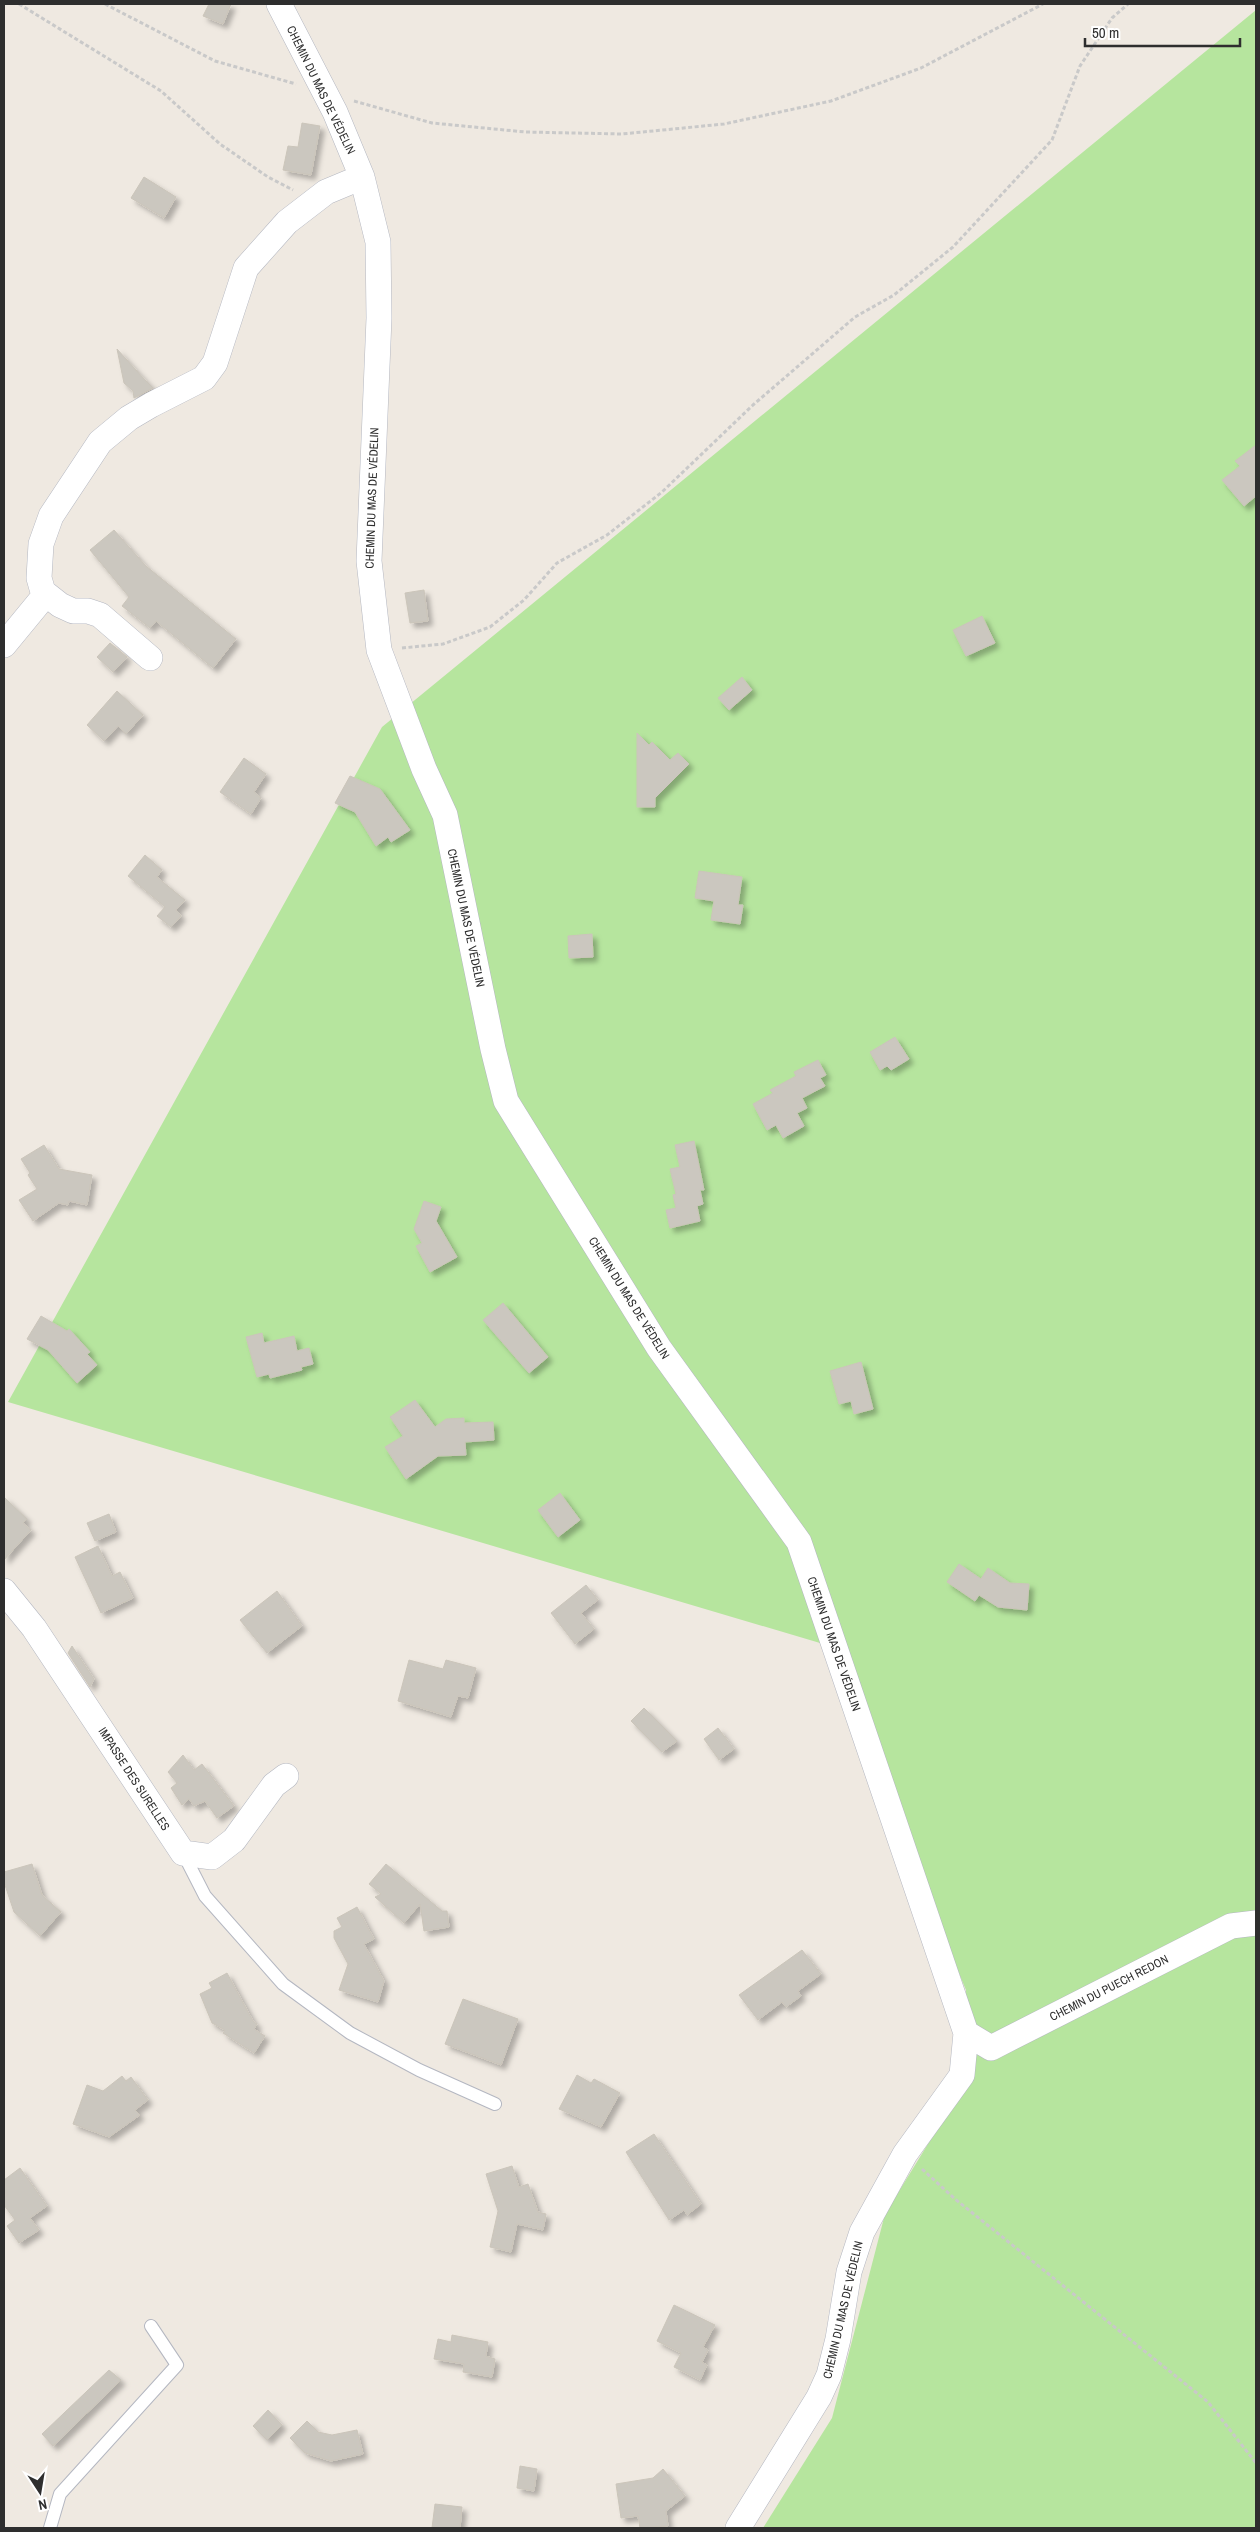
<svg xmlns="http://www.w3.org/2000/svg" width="1260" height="2532" font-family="'Archivo Narrow',sans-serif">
	<defs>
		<filter id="shadow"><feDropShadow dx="4.5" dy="4.5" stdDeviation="2.5" flood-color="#0004"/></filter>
	</defs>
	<rect width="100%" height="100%" fill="#efe9e1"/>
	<!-- green -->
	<path fill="#b6e59e" d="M 1256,10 L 1256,2528 L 763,2528 L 832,2418 L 885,2214 L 966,2082 L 966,1990 L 820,1643 L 8,1402 L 382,727 Z"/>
	<!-- building -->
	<path fill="#cbc7bf" stroke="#cbc5ba" filter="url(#shadow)" d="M 209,4 L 231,4 L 223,24 L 203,16 Z
		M 302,123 L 320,126 L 311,175 L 283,170 L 288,146 L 298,147 Z
		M 144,177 L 176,197 L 164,218 L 131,198 Z
		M 117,349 L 146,381 L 153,388 L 134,398 L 133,391 L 124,383 Z
		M 1256,445 L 1256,496 L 1244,506 L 1222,480 L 1240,466 L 1235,461 Z
		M 114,530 L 146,566 L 236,639 L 213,668 L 156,621 L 150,628 L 122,606 L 129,597 L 90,550 Z
		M 424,590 L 428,621 L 410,623 L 405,593 Z
		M 982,616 L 995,643 L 966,656 L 953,630 Z
		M 110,643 L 127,657 L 113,672 L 97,657 Z
		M 742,677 L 752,690 L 729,710 L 718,698 Z
		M 117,691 L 143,715 L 126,734 L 118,726 L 104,741 L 87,725 Z
		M 637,733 L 649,745 L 652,742 L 670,760 L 678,753 L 689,764 L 655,798 L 655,807 L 637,807 Z
		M 244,758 L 266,774 L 254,792 L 261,798 L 251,814 L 220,792 Z
		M 350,776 L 380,789 L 410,830 L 391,842 L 388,837 L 376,846 L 355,812 L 335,803 Z
		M 145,855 L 162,870 L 157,877 L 185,900 L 176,910 L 181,916 L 171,927 L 157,916 L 165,907 L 128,876 Z
		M 699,871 L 742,877 L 738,905 L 743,905 L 740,924 L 711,920 L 714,901 L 695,898 Z
		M 592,934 L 593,957 L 569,958 L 568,936 Z
		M 895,1037 L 909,1059 L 891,1070 L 887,1066 L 880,1070 L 870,1052 Z
		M 818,1060 L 826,1075 L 820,1078 L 825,1086 L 802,1098 L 807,1108 L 797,1113 L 804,1126 L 783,1138 L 776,1125 L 767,1130 L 753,1104 L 773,1093 L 770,1090 L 796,1076 L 794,1072 Z
		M 694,1141 L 704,1190 L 700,1190 L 703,1204 L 697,1206 L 700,1221 L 670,1228 L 666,1210 L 676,1208 L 673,1195 L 676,1194 L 670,1169 L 680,1167 L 675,1145 Z
		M 44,1145 L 59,1169 L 92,1175 L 87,1205 L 69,1201 L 68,1205 L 59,1203 L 33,1221 L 19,1200 L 37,1189 L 28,1175 L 30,1173 L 21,1159 Z
		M 424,1201 L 441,1207 L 436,1221 L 457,1257 L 430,1272 L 416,1246 L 422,1243 L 414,1229 Z
		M 503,1303 L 548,1357 L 529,1373 L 483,1320 Z
		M 41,1316 L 67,1331 L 69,1329 L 90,1352 L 87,1354 L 97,1365 L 77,1383 L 48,1350 L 27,1339 Z
		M 262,1333 L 264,1343 L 294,1336 L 297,1351 L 309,1348 L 313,1364 L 301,1367 L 302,1370 L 270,1378 L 269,1374 L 257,1377 L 246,1337 Z
		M 861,1362 L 873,1409 L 854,1414 L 851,1401 L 839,1404 L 830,1371 Z
		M 415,1400 L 435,1427 L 446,1419 L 464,1418 L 464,1423 L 493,1422 L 494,1440 L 465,1442 L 466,1455 L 438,1456 L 406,1479 L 385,1447 L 403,1436 L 390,1417 Z
		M 560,1493 L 580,1520 L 558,1537 L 538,1510 Z
		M 4,1497 L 27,1519 L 23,1523 L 31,1530 L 4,1560 Z
		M 109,1514 L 116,1532 L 95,1541 L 87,1523 Z
		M 98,1546 L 112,1576 L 120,1572 L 133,1598 L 101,1613 L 75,1557 Z
		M 959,1564 L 981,1579 L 988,1568 L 1010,1583 L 1029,1584 L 1027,1610 L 998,1607 L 979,1595 L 975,1601 L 947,1582 Z
		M 586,1585 L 598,1600 L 581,1613 L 594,1629 L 575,1644 L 551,1613 Z
		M 277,1591 L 302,1626 L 267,1653 L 240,1620 Z
		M 72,1646 L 94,1679 L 90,1687 L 68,1653 Z
		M 409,1660 L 443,1669 L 446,1660 L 476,1668 L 468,1698 L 458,1696 L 451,1717 L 398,1701 Z
		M 644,1708 L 677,1741 L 662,1752 L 631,1721 Z
		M 718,1728 L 734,1749 L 719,1760 L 704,1739 Z
		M 183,1755 L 194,1770 L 202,1764 L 234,1806 L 217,1818 L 205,1801 L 194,1806 L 189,1799 L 182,1805 L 171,1788 L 177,1783 L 168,1772 Z
		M 32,1864 L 42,1895 L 61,1912 L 40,1936 L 14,1912 L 4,1882 L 4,1872 Z
		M 386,1864 L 442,1911 L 447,1911 L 449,1927 L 424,1931 L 420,1904 L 404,1923 L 375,1897 L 381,1894 L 369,1884 Z
		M 357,1907 L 374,1939 L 364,1944 L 384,1981 L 378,2002 L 339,1990 L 348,1964 L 334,1938 L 334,1931 L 342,1927 L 337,1918 Z
		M 802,1950 L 821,1974 L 798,1991 L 801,1996 L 786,2007 L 782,2002 L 758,2020 L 739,1995 Z
		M 227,1973 L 253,2021 L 257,2024 L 254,2029 L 265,2036 L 254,2053 L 223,2033 L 225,2030 L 212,2023 L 200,1994 L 212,1988 L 209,1983 Z
		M 463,1999 L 518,2019 L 501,2065 L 445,2044 Z
		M 577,2075 L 591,2083 L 594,2079 L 620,2093 L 601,2127 L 559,2109 Z
		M 122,2076 L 126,2081 L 131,2077 L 148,2100 L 135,2110 L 140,2115 L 109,2137 L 73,2124 L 87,2085 L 103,2091 Z
		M 654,2134 L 701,2204 L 687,2215 L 684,2210 L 669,2220 L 626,2152 Z
		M 512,2166 L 519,2187 L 528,2184 L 538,2212 L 546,2214 L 543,2230 L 517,2224 L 511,2252 L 490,2247 L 498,2211 L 486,2174 Z
		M 20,2168 L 47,2206 L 30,2218 L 39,2230 L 19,2243 L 7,2226 L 15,2220 L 4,2205 L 4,2180 Z
		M 674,2305 L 715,2325 L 703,2347 L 708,2350 L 702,2362 L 707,2365 L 700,2380 L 674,2367 L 681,2353 L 657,2341 Z
		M 452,2335 L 488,2342 L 486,2356 L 495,2359 L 492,2377 L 463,2372 L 464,2364 L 434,2359 L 438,2339 L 451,2342 Z
		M 109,2370 L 121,2380 L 53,2446 L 42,2434 Z
		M 268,2410 L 282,2425 L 267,2440 L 253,2426 Z
		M 307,2421 L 318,2432 L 332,2435 L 357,2430 L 363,2454 L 331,2461 L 305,2453 L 290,2438 Z
		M 520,2466 L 537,2469 L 534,2491 L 517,2488 Z
		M 663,2469 L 685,2496 L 666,2511 L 668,2526 L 640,2528 L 638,2516 L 621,2518 L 616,2484 L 653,2478 Z
		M 435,2504 L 462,2507 L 460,2528 L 432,2528 Z"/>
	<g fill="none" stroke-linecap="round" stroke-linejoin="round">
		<defs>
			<path id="lane" d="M 183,1853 L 205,1896 L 283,1984 L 350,2033 L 419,2070 L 495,2104
				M 50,2528 L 60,2494 L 177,2365 L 151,2326"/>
			<path id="street" d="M 279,4 L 335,112 L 362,177 L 378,242 L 379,318 L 369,561 L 379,650 L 424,769 L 445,815 L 493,1049 L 506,1101 L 659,1348 L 799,1542 L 966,2033 L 962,2075 L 905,2154 L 862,2232 L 849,2272 L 838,2339 L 829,2375 L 819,2397 L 738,2528
				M 46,594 L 60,605 L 73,611 L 88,611 L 100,615 L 150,658
				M 4,645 L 46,594 L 43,592 L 39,578 L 41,544 L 51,516 L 100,442 L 129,418 L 151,405 L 204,378 L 215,363 L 246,268 L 287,222 L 326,192 L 362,177
				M 4,1591 L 34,1628 L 183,1853 L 212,1857 L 234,1840 L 274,1785 L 286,1776
				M 966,2033 L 991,2048 L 1231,1926 L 1256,1923"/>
		</defs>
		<!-- lane casing -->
		<use href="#lane" stroke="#b4b7c1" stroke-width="14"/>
		<!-- street casing -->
		<use href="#street" stroke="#b4b7c1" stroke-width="26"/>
		<!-- path -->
		<path stroke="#c9c9c9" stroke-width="3" stroke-dasharray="4 2.5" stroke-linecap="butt" d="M 19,4 L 161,91 L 220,144 L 268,177 L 293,190
			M 105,4 L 215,61 L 296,84
			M 354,101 L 432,123 L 526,132 L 622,134 L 724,124 L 831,101 L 921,68 L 1043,4
			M 402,648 L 443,644 L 490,627 L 524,600 L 557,563 L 607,535 L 662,492 L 753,405 L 855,317 L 894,295 L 953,247 L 1052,140 L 1080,66 L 1112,18 L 1128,4
			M 922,2169 L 955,2199 L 1208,2402 L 1256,2463"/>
		<!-- lane -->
		<use href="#lane" stroke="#fff" stroke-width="12"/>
		<!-- street -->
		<use href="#street" stroke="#fff" stroke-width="25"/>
	</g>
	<g text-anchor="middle" stroke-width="4" stroke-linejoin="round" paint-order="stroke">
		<!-- street labels -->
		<g font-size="12" fill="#2e2e2e" stroke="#fff">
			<text transform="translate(321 90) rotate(64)" y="4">CHEMIN DU MAS DE VÉDELIN</text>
			<text transform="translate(372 498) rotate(-88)" y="4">CHEMIN DU MAS DE VÉDELIN</text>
			<text transform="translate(466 918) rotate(78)" y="4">CHEMIN DU MAS DE VÉDELIN</text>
			<text transform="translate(629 1298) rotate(58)" y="4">CHEMIN DU MAS DE VÉDELIN</text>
			<text transform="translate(834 1644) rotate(71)" y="4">CHEMIN DU MAS DE VÉDELIN</text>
			<text transform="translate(134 1779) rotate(57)" y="4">IMPASSE DES SURELLES</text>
			<text transform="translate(1109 1988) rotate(-27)" y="4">CHEMIN DU PUECH REDON</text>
			<text transform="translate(843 2310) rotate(-77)" y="4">CHEMIN DU MAS DE VÉDELIN</text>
		</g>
	</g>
	<!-- border -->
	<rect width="1260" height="2532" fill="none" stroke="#2e2e2e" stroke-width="10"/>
	<!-- north arrow -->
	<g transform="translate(40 2492) rotate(168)" stroke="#ffffff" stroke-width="4" paint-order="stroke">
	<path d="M0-4L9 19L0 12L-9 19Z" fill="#2e2e2e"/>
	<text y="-8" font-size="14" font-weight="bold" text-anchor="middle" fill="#2e2e2e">N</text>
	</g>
	<!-- scale -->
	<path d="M1085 38v8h155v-8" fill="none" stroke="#2e2e2e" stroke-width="2.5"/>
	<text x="1092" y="38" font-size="15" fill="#2e2e2e" stroke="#ffffff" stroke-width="4" paint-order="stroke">50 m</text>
</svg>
